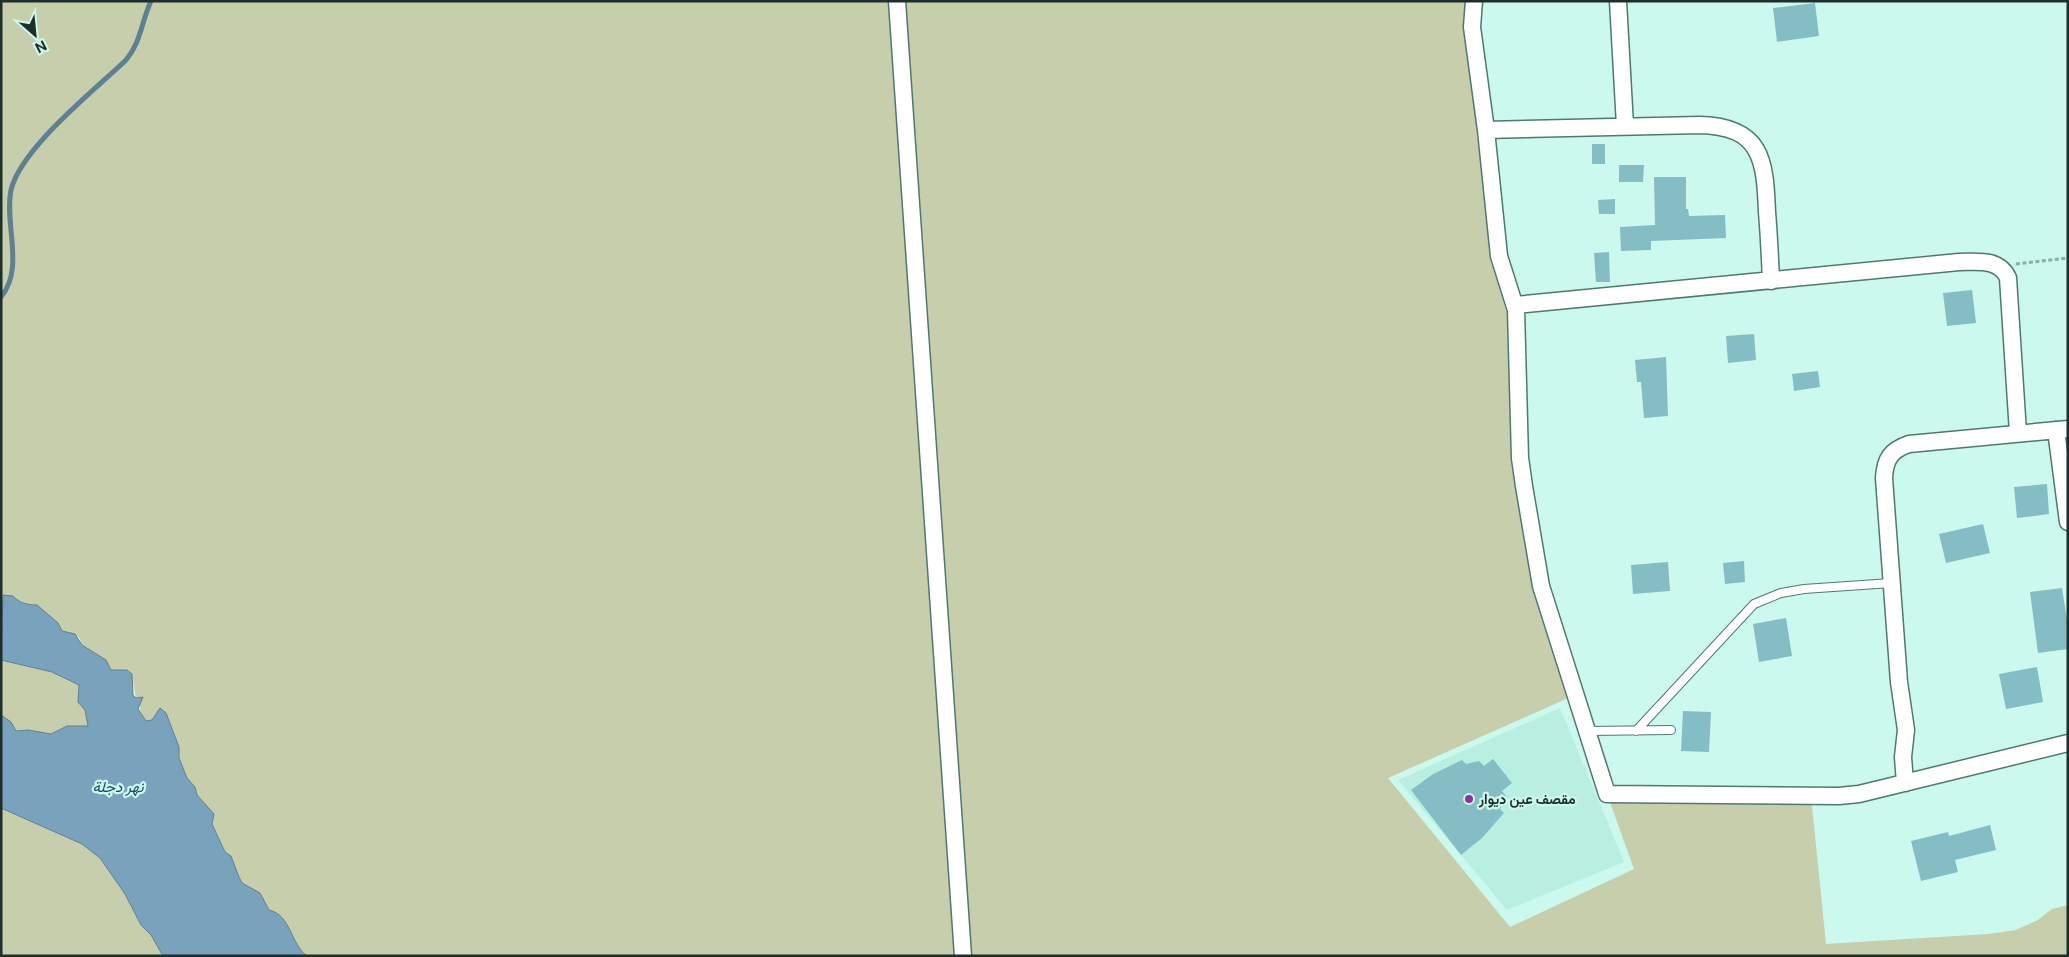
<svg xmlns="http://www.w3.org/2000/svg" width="2069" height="957" font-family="'Public Sans',Vazirmatn,sans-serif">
	<rect width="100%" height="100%" fill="#ccf9ed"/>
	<!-- built -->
	<path fill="#b9efe0" d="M 1560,708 L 1624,862 L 1507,910 L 1398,780 Z"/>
	<!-- green -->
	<path fill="#c6ceab" d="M 1,1 L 1469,1 L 1512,296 L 1522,473 L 1575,695 L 1388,778 L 1510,927 L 1634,869 L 1607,794 L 1811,796 L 1826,944 L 1988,934 L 2016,930 L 2038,920 L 2052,909 L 2068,905 L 2068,956 L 307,956 C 290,943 291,915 269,910 L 261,896 L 242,883 L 238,877 L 231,856 L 225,852 L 212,824 L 212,812 L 197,795 L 193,784 L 187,778 L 179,758 L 179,747 L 174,739 L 172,727 L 157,713 L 152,720 L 146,721 L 140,714 L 140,697 L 136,698 L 132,674 L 128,670 L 111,670 L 106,660 L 82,645 L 79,637 L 62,631 C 53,611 22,602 3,595 L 1,597 Z
		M 1,660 L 52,672 L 79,685 L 78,702 L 85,710 L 88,726 L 79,726 L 51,734 L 27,730 L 16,731 L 11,722 L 1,715 Z
		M 1,808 L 82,844 L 100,858 L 125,894 L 141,925 L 151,934 L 163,956 L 1,956 Z"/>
	<!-- water -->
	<path fill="#79a3bd" stroke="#5e8091" d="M 3,595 L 13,596 C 19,603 28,605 37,605 L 58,623 L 62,631 L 75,634 L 82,645 L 106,660 L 111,670 L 127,670 L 132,674 L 133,695 L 136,698 L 143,697 L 138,709 L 146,721 L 152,720 L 160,708 L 166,713 L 179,747 L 179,758 L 187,778 L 195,787 L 197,795 L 214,814 L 212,824 L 225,852 L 231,856 L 239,877 L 242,883 L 260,893 L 269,910 C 291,915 290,943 307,956 L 163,956 L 151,935 L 141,925 L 125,894 L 100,858 L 82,844 L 1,808 L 1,715 L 11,722 L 16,731 L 28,730 L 51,734 L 67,726 L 88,726 L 85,710 L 78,702 L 79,685 L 52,672 L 1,660 Z"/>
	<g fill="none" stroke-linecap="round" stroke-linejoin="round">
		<!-- stream -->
		<path stroke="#5e8091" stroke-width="5" d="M 1,297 C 25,268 4,224 11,190 C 21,148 95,90 126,60 C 141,42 141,23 151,1"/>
	</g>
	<!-- building -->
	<path fill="#85bdc4" d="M 1815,3 L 1819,36 L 1777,42 L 1773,8 Z
		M 1592,144 L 1605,144 L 1605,164 L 1592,164 Z
		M 1619,165 L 1644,165 L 1643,182 L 1619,182 Z
		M 1654,177 L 1686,177 L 1686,209 L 1688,209 L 1689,216 L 1725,215 L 1726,238 L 1651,241 L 1651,250 L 1621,251 L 1620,227 L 1655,225 Z
		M 1615,199 L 1615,214 L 1599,214 L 1598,200 Z
		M 1609,252 L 1610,282 L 1596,282 L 1594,253 Z
		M 1972,290 L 1976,323 L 1947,326 L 1943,293 Z
		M 1754,334 L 1756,360 L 1728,363 L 1726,336 Z
		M 1666,357 L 1668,416 L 1644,418 L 1641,382 L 1637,382 L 1635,360 Z
		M 1818,371 L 1820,387 L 1794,391 L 1792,374 Z
		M 2047,484 L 2049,514 L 2017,518 L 2014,487 Z
		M 1983,524 L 1990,553 L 1946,563 L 1939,534 Z
		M 1744,561 L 1745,582 L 1725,584 L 1723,563 Z
		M 1668,562 L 1670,591 L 1633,594 L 1631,565 Z
		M 2062,588 L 2068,626 L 2068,649 L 2038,653 L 2030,592 Z
		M 1786,618 L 1792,656 L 1759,662 L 1753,624 Z
		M 2037,667 L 2043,702 L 2006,709 L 1999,674 Z
		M 1683,711 L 1711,712 L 1709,752 L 1681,751 Z
		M 1493,759 L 1512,783 L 1502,791 L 1506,796 L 1500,809 L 1504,813 L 1482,838 L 1461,855 L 1411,790 L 1433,774 L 1462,760 L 1466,764 L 1479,761 L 1484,766 Z
		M 1990,825 L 1996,850 L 1955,860 L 1958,872 L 1921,881 L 1911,841 L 1948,832 L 1949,836 Z"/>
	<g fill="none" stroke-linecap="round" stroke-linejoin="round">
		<defs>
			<path id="service" d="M 1587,731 L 1671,730
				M 1636,731 L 1754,604 L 1781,593 L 1804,589 L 1891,583"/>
			<path id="minor" d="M 897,1 L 963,956
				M 1474,1 L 1472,27 L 1486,130 L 1499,256 L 1516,310 L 1520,458 L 1524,486 L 1541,586 L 1607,794 L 1839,796 L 1859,794 L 2068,743
				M 1618,1 L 1625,126
				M 1486,130 L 1699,125 C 1762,126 1765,160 1767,212 C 1769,235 1770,258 1771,281
				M 1515,305 L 1959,262 C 1977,262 1999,258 2008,278 L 2018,433
				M 2056,430 L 2068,522
				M 1905,783 L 1903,757 L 1906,730 L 1899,682 L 1884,478 C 1885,459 1891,450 1909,444 L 2068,429"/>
		</defs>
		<!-- service casing -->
		<use href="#service" stroke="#4f796e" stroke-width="10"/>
		<!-- minor casing -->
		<use href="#minor" stroke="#4f796e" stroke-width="19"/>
		<!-- path -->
		<path stroke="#8caea5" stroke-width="3" stroke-dasharray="4 2.5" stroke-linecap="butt" d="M 2016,264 L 2068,258"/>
		<!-- service -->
		<use href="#service" stroke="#fff" stroke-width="8"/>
		<!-- minor -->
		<use href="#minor" stroke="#fff" stroke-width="16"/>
	</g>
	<!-- markers -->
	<circle fill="#90329c" stroke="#ccf9ed" stroke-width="2" cx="1469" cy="799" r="5"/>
	<g text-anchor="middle" stroke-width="4.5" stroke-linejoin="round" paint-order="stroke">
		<!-- poi labels -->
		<g font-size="14" font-weight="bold" fill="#1e2f2b" stroke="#ccf9ed" text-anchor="start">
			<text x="1479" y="804">مقصف عين ديوار</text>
		</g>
		<!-- water labels -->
		<g font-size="15" font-style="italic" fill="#124964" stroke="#ccf9ed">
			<text x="118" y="792">نهر دجلة</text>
		</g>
	</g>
	<!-- border -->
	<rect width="2069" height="957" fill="none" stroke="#1e2f2b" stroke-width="5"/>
	<!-- north arrow -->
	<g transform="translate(35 35) rotate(153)" stroke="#ccf9ed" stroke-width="4" paint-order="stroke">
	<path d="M0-4L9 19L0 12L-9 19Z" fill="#1e2f2b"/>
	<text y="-8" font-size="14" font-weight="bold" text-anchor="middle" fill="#1e2f2b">N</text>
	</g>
</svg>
